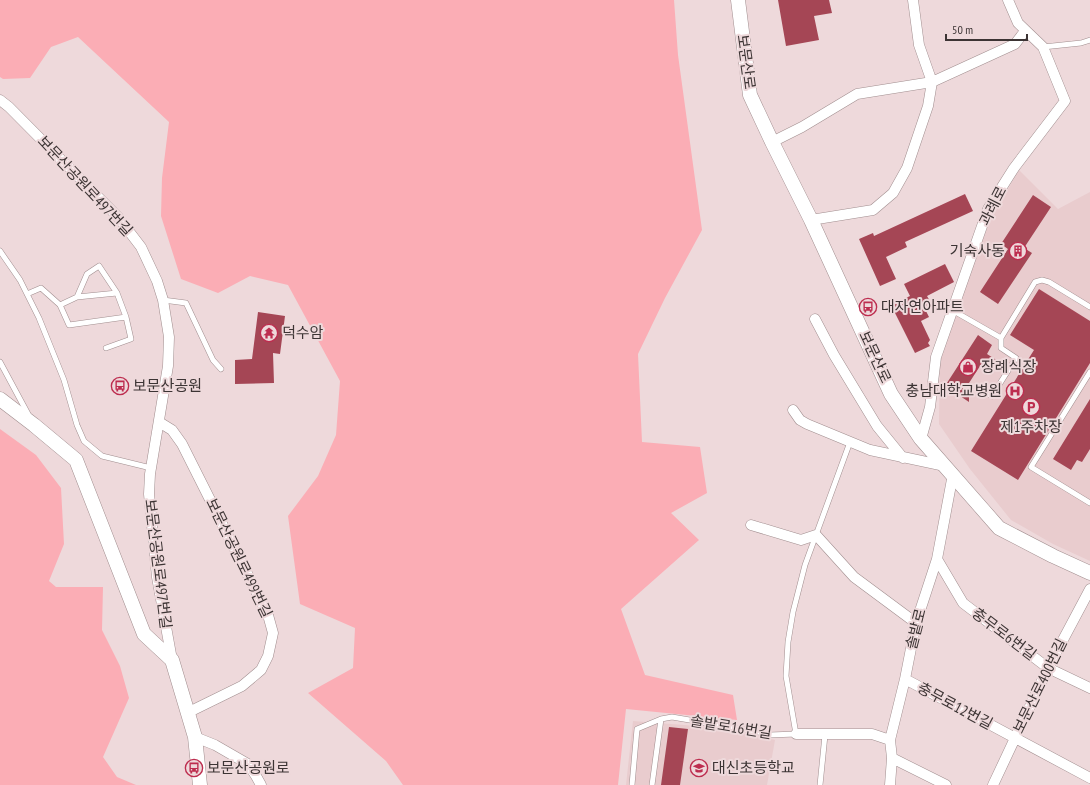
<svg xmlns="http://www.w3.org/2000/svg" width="1090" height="785" font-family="'PT Sans Narrow','Noto Sans KR',sans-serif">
	<rect width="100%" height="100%" fill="#eed9db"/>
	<!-- built -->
	<path fill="#e9ccce" d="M 1019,170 L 1058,209 L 1090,192 L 1090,561 L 1053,544 L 1011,520 L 970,469 L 939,424 L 940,359 L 989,222 Z
		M 633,721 L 735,729 L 775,740 L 767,785 L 626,785 Z"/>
	<!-- green -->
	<path fill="#fbadb5" d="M 0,0 L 674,0 L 678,55 L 702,230 L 665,298 L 638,354 L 642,442 L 700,447 L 707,493 L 671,513 L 699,540 L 621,609 L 645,675 L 733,695 L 737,720 L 626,709 L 618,785 L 403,785 L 386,761 L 308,693 L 353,668 L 355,628 L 300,604 L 288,516 L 318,476 L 336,435 L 340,381 L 288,285 L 250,276 L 218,293 L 181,279 L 161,216 L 162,178 L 169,122 L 78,37 L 51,47 L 30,78 L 3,79 L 0,77 Z
		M 0,429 L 36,455 L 61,488 L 64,544 L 49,581 L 56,587 L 103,587 L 102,630 L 120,666 L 129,698 L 103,757 L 117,777 L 136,785 L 0,785 Z"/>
	<!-- building -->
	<path fill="#a54655" d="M 778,0 L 829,0 L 832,13 L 814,16 L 819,40 L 786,46 Z
		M 965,194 L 973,211 L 905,242 L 907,247 L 886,257 L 896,279 L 880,286 L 859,239 L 873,233 L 874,236 Z
		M 1033,195 L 1051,207 L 1024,248 L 1032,253 L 998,304 L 980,292 L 1008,249 L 1001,244 Z
		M 945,264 L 954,282 L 927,296 L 931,303 L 924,307 L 929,317 L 921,321 L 930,340 L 928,343 L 930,346 L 915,353 L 891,305 L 910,296 L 904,284 Z
		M 1039,289 L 1090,321 L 1090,363 L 1018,480 L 971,451 L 1034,350 L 1010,335 Z
		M 258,312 L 285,316 L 280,354 L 273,353 L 274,383 L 235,384 L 235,360 L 252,359 Z
		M 978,335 L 992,345 L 987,354 L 1001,363 L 995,371 L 982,363 L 969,383 L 969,402 L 945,386 Z
		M 1090,399 L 1090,449 L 1082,462 L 1077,460 L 1071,470 L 1053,459 Z
		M 669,727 L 688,729 L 680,785 L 661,785 Z"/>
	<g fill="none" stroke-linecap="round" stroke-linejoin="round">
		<defs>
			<path id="service" d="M 1043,47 L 1081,43 L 1090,40
				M 0,251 L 20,280 L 39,318 L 64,380 L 77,425 L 84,441 L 102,456 L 151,468
				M 27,294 L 41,288 L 60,305 L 69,325 L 126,317 L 117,293 L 99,266 L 87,274 L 77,297 L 60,305
				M 77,297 L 117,293
				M 163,300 L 186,303 L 213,360 L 221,369
				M 952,310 L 1001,338 L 1035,282 L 1042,280 L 1049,282 L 1090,307
				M 106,348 L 131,339 L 126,317
				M 0,362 L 28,414
				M 1090,372 L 1031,467 L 1090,503
				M 978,388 L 992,396 L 1016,358 L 1001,348 L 1001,338
				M 632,785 L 637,729 L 661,719
				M 652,785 L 661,719 L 672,717 L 754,731 L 770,735 L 796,734 L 786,676 L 788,642 L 793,612 L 805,565 L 850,442
				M 820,785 L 825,735"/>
			<path id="minor" d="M 0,100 L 9,107 L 118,217 L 141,247 L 157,281 L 163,300 L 169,337 L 168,366 L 150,474 L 149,494 L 157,577 L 172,660
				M 772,142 L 802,127 L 857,94 L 932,82 L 1015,44 L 1025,31
				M 811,220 L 873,210 L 893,193 L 907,168 L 928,106 L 932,82 L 919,45 L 913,0
				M 815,319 L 834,355 L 877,426 L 903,458
				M 793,410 L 800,420 L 807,424 L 870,450 L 945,466
				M 159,422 L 172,430 L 182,444 L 268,615 L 273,633 L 268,656 L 261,670 L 242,686 L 187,713
				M 921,439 L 930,407 L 936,357 L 988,209 L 1014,168 L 1065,101 L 1043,47 L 1018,23 L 1008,0
				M 751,525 L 801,540 L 816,535 L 854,577 L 916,623
				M 937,559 L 963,603 L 1048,668 L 1090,688
				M 905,679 L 1090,778
				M 796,734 L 872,734 L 890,740
				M 195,737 L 215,745 L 248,764 L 256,776 L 261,785
				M 892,758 L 946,785
				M 890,785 L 892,758 L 890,740 L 905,679 L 916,623 L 937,559 L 953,474
				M 993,785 L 1048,668 L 1090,589"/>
			<path id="secondary" d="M 738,0 L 750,95 L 772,142 L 811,220 L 891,394 L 921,439 L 999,528 L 1053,556 L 1090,573
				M 0,399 L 34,425 L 76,460 L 144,634 L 172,660 L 195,737 L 200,785"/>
		</defs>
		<!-- service casing -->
		<use href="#service" stroke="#a18e8f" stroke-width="6"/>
		<!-- minor casing -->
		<use href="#minor" stroke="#a18e8f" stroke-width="11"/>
		<!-- secondary casing -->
		<use href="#secondary" stroke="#a18e8f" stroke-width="15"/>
		<!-- service -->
		<use href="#service" stroke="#fff" stroke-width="5"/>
		<!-- minor -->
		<use href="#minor" stroke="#fff" stroke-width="10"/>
		<!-- secondary -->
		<use href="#secondary" stroke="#fff" stroke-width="14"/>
	</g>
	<!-- icons -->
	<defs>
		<symbol id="building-ring" viewBox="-11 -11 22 22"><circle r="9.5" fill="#eed9db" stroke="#bd2d4f" stroke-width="1.5"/><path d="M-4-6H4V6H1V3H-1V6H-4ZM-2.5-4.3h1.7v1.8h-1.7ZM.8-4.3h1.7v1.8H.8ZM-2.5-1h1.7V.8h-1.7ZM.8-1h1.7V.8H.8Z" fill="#bd2d4f"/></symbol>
		<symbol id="bus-ring" viewBox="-11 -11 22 22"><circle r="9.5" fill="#eed9db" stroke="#bd2d4f" stroke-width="1.5"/><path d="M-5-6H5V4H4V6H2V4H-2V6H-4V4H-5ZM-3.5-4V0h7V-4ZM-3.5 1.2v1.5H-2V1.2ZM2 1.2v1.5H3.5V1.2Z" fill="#bd2d4f"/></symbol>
		<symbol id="temple-ring" viewBox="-11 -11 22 22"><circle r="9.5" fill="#eed9db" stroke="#bd2d4f" stroke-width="1.5"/><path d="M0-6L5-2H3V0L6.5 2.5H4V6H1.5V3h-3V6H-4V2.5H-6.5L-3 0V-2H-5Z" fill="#bd2d4f"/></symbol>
		<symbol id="shop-ring" viewBox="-11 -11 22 22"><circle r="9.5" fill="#eed9db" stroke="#bd2d4f" stroke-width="1.5"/><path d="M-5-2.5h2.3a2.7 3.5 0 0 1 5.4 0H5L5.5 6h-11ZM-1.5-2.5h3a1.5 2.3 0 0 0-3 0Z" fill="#bd2d4f"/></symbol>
		<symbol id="hospital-ring" viewBox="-11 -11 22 22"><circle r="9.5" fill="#eed9db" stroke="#bd2d4f" stroke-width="1.5"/><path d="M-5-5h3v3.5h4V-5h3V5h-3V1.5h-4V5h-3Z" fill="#bd2d4f"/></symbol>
		<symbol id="parking-ring" viewBox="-11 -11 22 22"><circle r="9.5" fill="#eed9db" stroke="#bd2d4f" stroke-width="1.5"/><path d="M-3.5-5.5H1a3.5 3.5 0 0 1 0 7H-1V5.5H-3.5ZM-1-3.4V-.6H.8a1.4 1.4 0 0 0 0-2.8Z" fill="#bd2d4f"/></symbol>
		<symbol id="school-ring" viewBox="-11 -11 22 22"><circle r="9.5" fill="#eed9db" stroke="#bd2d4f" stroke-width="1.5"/><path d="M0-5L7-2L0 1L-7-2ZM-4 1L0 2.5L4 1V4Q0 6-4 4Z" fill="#bd2d4f"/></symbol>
	</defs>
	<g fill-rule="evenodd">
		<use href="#building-ring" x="1008" y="241" width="20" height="20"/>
		<use href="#bus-ring" x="858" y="297" width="20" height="20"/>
		<use href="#temple-ring" x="259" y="323" width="20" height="20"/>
		<use href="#shop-ring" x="958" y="357" width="20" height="20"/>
		<use href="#bus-ring" x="110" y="376" width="20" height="20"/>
		<use href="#hospital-ring" x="1005" y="381" width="20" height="20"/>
		<use href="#parking-ring" x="1021" y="397" width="20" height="20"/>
		<use href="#bus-ring" x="184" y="758" width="20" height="20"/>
		<use href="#school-ring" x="689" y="758" width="20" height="20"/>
	</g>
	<g text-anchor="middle" stroke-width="4" stroke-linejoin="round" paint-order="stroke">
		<!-- street labels -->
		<g font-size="15" fill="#3c3434" stroke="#eed9db">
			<text transform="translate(746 62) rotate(82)" y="5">보문산로</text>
			<text transform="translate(85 186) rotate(47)" y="5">보문산공원로497번길</text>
			<text transform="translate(993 206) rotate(-63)" y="5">과례로</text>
			<text transform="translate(875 357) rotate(65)" y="5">보문산로</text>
			<text transform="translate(239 558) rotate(64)" y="5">보문산공원로499번길</text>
			<text transform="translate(158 564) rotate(83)" y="5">보문산공원로497번길</text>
			<text transform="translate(916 629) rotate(-76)" y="5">솔밭로</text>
			<text transform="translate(1004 634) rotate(37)" y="5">충무로6번길</text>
			<text transform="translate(1040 686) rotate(-64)" y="5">보문산로400번길</text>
			<text transform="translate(955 706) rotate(28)" y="5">충무로12번길</text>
			<text transform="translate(731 727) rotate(9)" y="5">솔밭로16번길</text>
		</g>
		<!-- poi labels -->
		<g font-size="15" fill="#3c3434" stroke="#eed9db" text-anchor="start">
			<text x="1005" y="256" text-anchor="end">기숙사동</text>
			<text x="881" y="312">대자연아파트</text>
			<text x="282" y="338">덕수암</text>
			<text x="981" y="372">장례식장</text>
			<text x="133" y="391">보문산공원</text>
			<text x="1002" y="396" text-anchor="end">충남대학교병원</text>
			<text x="1031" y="432" text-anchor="middle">제1주차장</text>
			<text x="207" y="773">보문산공원로</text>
			<text x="712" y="773">대신초등학교</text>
		</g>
	</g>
	<!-- scale -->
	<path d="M946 34v6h81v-6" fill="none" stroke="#3c3434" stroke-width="2"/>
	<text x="952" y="34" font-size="12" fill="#3c3434" stroke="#eed9db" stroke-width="3" paint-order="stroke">50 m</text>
</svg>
